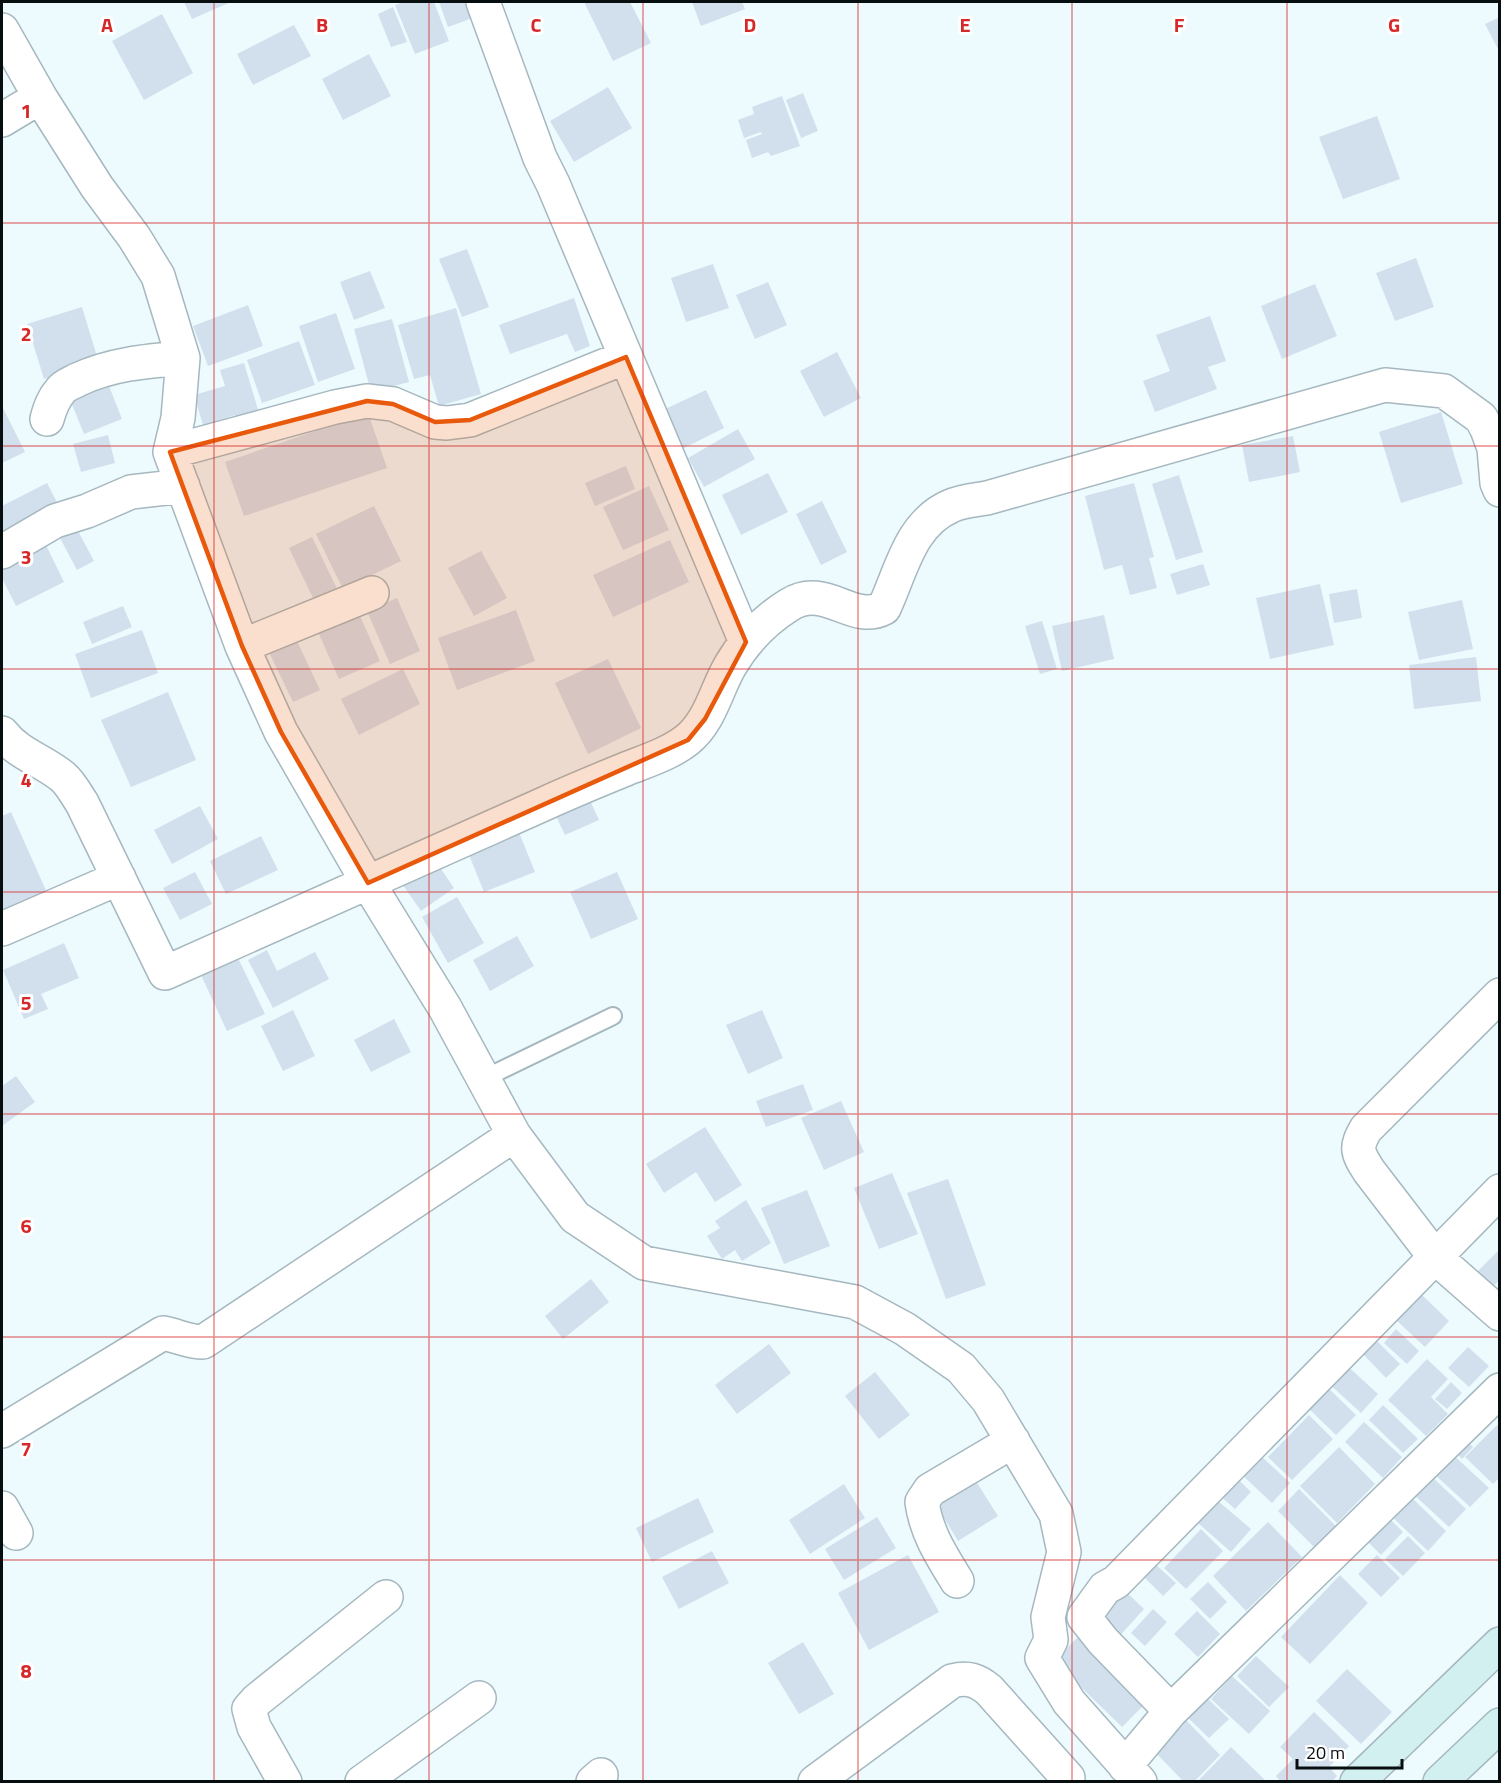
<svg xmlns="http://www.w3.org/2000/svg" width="1501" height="1783" font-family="'Titillium Web',sans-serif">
	<rect width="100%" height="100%" fill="#edfafe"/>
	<!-- building -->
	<path fill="#d2e0ee" d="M 184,2 L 231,2 L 192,19 Z
		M 404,2 L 434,2 L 449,41 L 415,54 L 395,5 Z
		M 439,2 L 473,2 L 478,16 L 448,27 Z
		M 584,2 L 630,2 L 651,43 L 613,61 Z
		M 692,2 L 742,2 L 745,9 L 701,26 Z
		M 393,7 L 407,42 L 391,47 L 378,14 Z
		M 162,14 L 193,73 L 144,100 L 112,41 Z
		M 1500,17 L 1500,53 L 1485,24 Z
		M 294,25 L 311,56 L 253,85 L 237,54 Z
		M 369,54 L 391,96 L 343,120 L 322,79 Z
		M 608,87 L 632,128 L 574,162 L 550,121 Z
		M 803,93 L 818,131 L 801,138 L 786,100 Z
		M 782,96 L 800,146 L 771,156 L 768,152 L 752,158 L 746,140 L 762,134 L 761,132 L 744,138 L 738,120 L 754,114 L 752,107 Z
		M 1377,116 L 1400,179 L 1343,199 L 1319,137 Z
		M 467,249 L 489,307 L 462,317 L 439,259 Z
		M 1416,258 L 1434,307 L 1395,321 L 1376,273 Z
		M 713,264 L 729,308 L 686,322 L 671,278 Z
		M 370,271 L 385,308 L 354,320 L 340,282 Z
		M 768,282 L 787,325 L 755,339 L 736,295 Z
		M 1315,284 L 1337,336 L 1282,359 L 1261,306 Z
		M 574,298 L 590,346 L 575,352 L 567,334 L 510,354 L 499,325 Z
		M 248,305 L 263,346 L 208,366 L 193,326 Z
		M 82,307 L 99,363 L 44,379 L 27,324 Z
		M 456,308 L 481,394 L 439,406 L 430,375 L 414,379 L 398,325 Z
		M 336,313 L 355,369 L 318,382 L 299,326 Z
		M 1210,316 L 1226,361 L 1208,367 L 1217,389 L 1155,412 L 1143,381 L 1170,371 L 1156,335 Z
		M 392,319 L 409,382 L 371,392 L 354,329 Z
		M 299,341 L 315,385 L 262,403 L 247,360 Z
		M 837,352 L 861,398 L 824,417 L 800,371 Z
		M 244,363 L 260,416 L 237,423 L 235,415 L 203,425 L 194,395 L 225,386 L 220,370 Z
		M 107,381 L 122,419 L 84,434 L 69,397 Z
		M 706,390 L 724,428 L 682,449 L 663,410 Z
		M 2,406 L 25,452 L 2,463 Z
		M 1441,412 L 1463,484 L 1401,503 L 1379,432 Z
		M 368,413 L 387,468 L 244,516 L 225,462 Z
		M 738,429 L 755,459 L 704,487 L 688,458 Z
		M 108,435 L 115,463 L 81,472 L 73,444 Z
		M 1293,436 L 1300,472 L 1249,482 L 1242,445 Z
		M 626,466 L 635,489 L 595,506 L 585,483 Z
		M 768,473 L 788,512 L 741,535 L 722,495 Z
		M 1179,475 L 1203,552 L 1176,560 L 1152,484 Z
		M 47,483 L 63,514 L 2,534 L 2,506 Z
		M 1134,483 L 1154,557 L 1149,558 L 1157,588 L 1130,595 L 1122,565 L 1104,570 L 1085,496 Z
		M 649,486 L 669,530 L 623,550 L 603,507 Z
		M 822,501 L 847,552 L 821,565 L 796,514 Z
		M 374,506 L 401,561 L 343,589 L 316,534 Z
		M 77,529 L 94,561 L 77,570 L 60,538 Z
		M 312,537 L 337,589 L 314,600 L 289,548 Z
		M 670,540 L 689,582 L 613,617 L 593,575 Z
		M 46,545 L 64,582 L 16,606 L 2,578 L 2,568 Z
		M 481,551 L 507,598 L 474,616 L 448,568 Z
		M 1203,564 L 1210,585 L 1177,595 L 1170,574 Z
		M 1320,584 L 1334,645 L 1270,659 L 1256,598 Z
		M 1357,589 L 1362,618 L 1334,623 L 1329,594 Z
		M 397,598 L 420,651 L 390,664 L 367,611 Z
		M 1462,600 L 1473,649 L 1419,660 L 1408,612 Z
		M 123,606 L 132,627 L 92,644 L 83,622 Z
		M 356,607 L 380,661 L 339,679 L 315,625 Z
		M 516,610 L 535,661 L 457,690 L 438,638 Z
		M 1104,615 L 1114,659 L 1062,671 L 1052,626 Z
		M 1042,621 L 1057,669 L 1040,674 L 1025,626 Z
		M 142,630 L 158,673 L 91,698 L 75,654 Z
		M 296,639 L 320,690 L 293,702 L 269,652 Z
		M 1476,657 L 1481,701 L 1414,709 L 1409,665 Z
		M 608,659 L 641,728 L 588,754 L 555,683 Z
		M 403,669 L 420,704 L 359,735 L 341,699 Z
		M 168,692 L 196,760 L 131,787 L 101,720 Z
		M 587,794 L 599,820 L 565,835 L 553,810 Z
		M 200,806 L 218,839 L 172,864 L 154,830 Z
		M 11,812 L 48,895 L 2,915 L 2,816 Z
		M 518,830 L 535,872 L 484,892 L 467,850 Z
		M 261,836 L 278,870 L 226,894 L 210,861 Z
		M 433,857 L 454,888 L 421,911 L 400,881 Z
		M 195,872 L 212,904 L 180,920 L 163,888 Z
		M 617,872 L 638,919 L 591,939 L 570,892 Z
		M 457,897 L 484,943 L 448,963 L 422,917 Z
		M 517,936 L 534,966 L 490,991 L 473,960 Z
		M 64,943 L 79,978 L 41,994 L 48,1009 L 24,1019 L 3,970 Z
		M 267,950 L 277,971 L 315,952 L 329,979 L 273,1008 L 248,960 Z
		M 237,956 L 265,1014 L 227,1031 L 200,973 Z
		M 293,1010 L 315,1056 L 283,1071 L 261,1026 Z
		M 762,1010 L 783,1058 L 748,1074 L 726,1025 Z
		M 394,1019 L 411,1052 L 371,1072 L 354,1040 Z
		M 16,1076 L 35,1102 L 2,1126 L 2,1086 Z
		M 803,1084 L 813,1110 L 766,1127 L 756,1101 Z
		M 841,1101 L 864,1152 L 824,1170 L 801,1118 Z
		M 705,1127 L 742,1185 L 715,1202 L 696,1172 L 664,1193 L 646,1164 Z
		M 892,1173 L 918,1234 L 879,1249 L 854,1188 Z
		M 948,1179 L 986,1285 L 946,1299 L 907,1193 Z
		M 807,1190 L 830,1246 L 784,1264 L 761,1208 Z
		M 746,1200 L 771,1243 L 742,1261 L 735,1250 L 722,1259 L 707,1236 L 720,1228 L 715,1221 Z
		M 1500,1249 L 1500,1279 L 1494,1286 L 1478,1271 Z
		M 591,1279 L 609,1302 L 563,1339 L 545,1316 Z
		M 1420,1293 L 1449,1321 L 1425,1347 L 1395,1319 Z
		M 1396,1329 L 1419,1351 L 1407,1364 L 1384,1343 Z
		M 1373,1337 L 1400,1364 L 1386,1378 L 1360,1351 Z
		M 769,1344 L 791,1373 L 737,1414 L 715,1385 Z
		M 1468,1347 L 1489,1366 L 1469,1387 L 1448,1368 Z
		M 1427,1359 L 1448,1379 L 1431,1397 L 1448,1414 L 1426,1436 L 1388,1400 Z
		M 1343,1362 L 1378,1394 L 1361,1413 L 1326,1381 Z
		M 875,1372 L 910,1415 L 879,1439 L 845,1396 Z
		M 1451,1382 L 1462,1393 L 1447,1409 L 1435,1399 Z
		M 1325,1385 L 1356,1415 L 1336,1435 L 1305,1405 Z
		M 1383,1405 L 1418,1439 L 1403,1453 L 1369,1420 Z
		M 1309,1415 L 1333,1439 L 1292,1480 L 1268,1457 Z
		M 1364,1422 L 1402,1457 L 1383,1478 L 1345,1442 Z
		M 1497,1425 L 1500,1428 L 1500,1477 L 1493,1484 L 1465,1457 Z
		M 1465,1439 L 1473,1447 L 1462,1459 L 1454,1451 Z
		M 1339,1447 L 1375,1484 L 1337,1523 L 1300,1486 Z
		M 1450,1452 L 1489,1488 L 1470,1507 L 1431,1471 Z
		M 1258,1453 L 1290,1483 L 1272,1503 L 1239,1472 Z
		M 1429,1474 L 1466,1509 L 1449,1527 L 1412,1493 Z
		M 972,1475 L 998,1516 L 958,1541 L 933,1500 Z
		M 1236,1477 L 1251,1492 L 1235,1509 L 1219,1495 Z
		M 844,1484 L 865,1518 L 810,1554 L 789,1520 Z
		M 1299,1489 L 1337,1527 L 1316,1549 L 1278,1511 Z
		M 1409,1495 L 1446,1531 L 1428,1551 L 1390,1515 Z
		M 698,1498 L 714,1532 L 652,1562 L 636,1528 Z
		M 1218,1501 L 1251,1529 L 1231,1552 L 1198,1523 Z
		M 1387,1516 L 1403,1532 L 1381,1555 L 1365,1539 Z
		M 877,1517 L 896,1548 L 844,1580 L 825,1549 Z
		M 1268,1522 L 1302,1557 L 1246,1611 L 1213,1576 Z
		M 1201,1529 L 1223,1551 L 1186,1589 L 1164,1568 Z
		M 1408,1536 L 1425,1553 L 1403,1576 L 1385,1559 Z
		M 712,1551 L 729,1583 L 679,1609 L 662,1577 Z
		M 908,1555 L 939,1612 L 869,1650 L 838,1593 Z
		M 1377,1555 L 1400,1578 L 1381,1597 L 1358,1574 Z
		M 1154,1563 L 1176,1583 L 1163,1596 L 1142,1575 Z
		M 1340,1575 L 1368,1603 L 1310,1664 L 1281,1637 Z
		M 1208,1582 L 1227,1602 L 1210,1619 L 1190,1599 Z
		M 1123,1589 L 1144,1609 L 1116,1640 L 1095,1620 Z
		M 1153,1609 L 1167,1622 L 1145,1646 L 1131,1633 Z
		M 1197,1611 L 1220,1634 L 1198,1657 L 1174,1634 Z
		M 1083,1632 L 1151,1698 L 1122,1727 L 1054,1661 Z
		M 803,1642 L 834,1694 L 799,1714 L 768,1663 Z
		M 1256,1656 L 1289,1687 L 1269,1707 L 1237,1676 Z
		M 1347,1669 L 1392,1712 L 1361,1744 L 1316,1701 Z
		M 1232,1676 L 1270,1711 L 1249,1734 L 1211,1699 Z
		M 1205,1696 L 1229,1719 L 1209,1738 L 1185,1715 Z
		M 1314,1712 L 1349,1746 L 1329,1767 L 1337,1776 L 1332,1782 L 1281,1782 L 1276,1776 L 1293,1759 L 1280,1747 Z
		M 1184,1718 L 1220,1755 L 1194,1782 L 1184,1782 L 1152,1749 Z
		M 1231,1747 L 1267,1782 L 1197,1782 Z"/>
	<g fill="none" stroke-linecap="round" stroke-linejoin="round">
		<defs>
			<path id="lane" d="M 483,1079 L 613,1016"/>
			<path id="street" d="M 483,2 L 540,158 L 553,184 L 746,642
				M 2,30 L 40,97 L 97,187 L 134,237 L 158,276 L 183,358 L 178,418 L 170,452 L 242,646 L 281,732 L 368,883 L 445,1008 L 514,1135 L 575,1217 L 644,1263 L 855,1302 L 905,1329 L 961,1368 L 988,1400 L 1056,1514 L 1064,1552 L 1048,1617 L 1051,1640 L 1042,1658 L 1069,1702 L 1140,1782
				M 2,120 L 40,97
				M 47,419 C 50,408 53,399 61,390 C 65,385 72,383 77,380 C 111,364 146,361 183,358
				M 170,452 L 335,407 L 367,401 L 393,404 L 435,422 L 447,423 L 470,420 L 626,357
				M 2,552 L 55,521 L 87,511 L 131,492 L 183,486
				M 242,646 L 372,593
				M 2,733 C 19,755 43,760 63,777 C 71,784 76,794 82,803 L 165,973 C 292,917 419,860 546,803 C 572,791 599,780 626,769 C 646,761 669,754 687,740 C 710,722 716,690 730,666 C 744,642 765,620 789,605 C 826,582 852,625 884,608 C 901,572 910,523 951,506 C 961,501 975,500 987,498 L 1385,385 L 1444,391 L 1481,418 L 1487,429 L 1494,448 L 1497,483 L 1500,490
				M 2,929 L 119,878
				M 1500,995 L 1366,1129 C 1355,1148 1357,1152 1369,1171 L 1435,1257 L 1500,1314
				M 2,1431 L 163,1333 C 178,1336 189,1342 203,1342 L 514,1135
				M 2,1508 L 16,1533
				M 957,1581 C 941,1555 926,1532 922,1502 L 930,1490 L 1013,1441
				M 1171,1711 L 1103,1641 L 1084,1617 L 1105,1588 L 1116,1582 L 1500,1191
				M 1125,1766 L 1171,1711 L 1500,1390
				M 285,1782 L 254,1727 L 249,1709 L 257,1700 L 386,1597
				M 362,1782 L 479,1698
				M 593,1782 L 601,1775
				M 815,1782 L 952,1681 C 968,1677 977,1680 989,1690 L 1068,1778"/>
			<path id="secondary" d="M 1357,1782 L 1500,1644
				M 1440,1782 L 1500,1725"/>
		</defs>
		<!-- lane casing -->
		<use href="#lane" stroke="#a5b8bf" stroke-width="20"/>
		<!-- street casing -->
		<use href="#street" stroke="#a5b8bf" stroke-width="36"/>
		<!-- secondary casing -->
		<use href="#secondary" stroke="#a5b8bf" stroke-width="36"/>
		<!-- lane -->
		<use href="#lane" stroke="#fff" stroke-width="16"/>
		<!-- street -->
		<use href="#street" stroke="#fff" stroke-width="33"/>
		<!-- secondary -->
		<use href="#secondary" stroke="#d1f0ef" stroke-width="33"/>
	</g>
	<!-- marked area -->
	<path fill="#e8590c" fill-opacity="0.2" stroke="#e8590c" stroke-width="4.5" stroke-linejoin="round" d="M 626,357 L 746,642 L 705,719 L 688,740 L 368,883 L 281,732 L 242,646 L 170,452 L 367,401 L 393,404 L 435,422 L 470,420 Z"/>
	<!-- grid -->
	<path fill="none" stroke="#d62828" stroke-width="1.5" stroke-opacity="0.55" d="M 214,2 L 214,1782M 429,2 L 429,1782M 643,2 L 643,1782M 858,2 L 858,1782M 1072,2 L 1072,1782M 1287,2 L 1287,1782M 2,223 L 1500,223M 2,446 L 1500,446M 2,669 L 1500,669M 2,892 L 1500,892M 2,1114 L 1500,1114M 2,1337 L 1500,1337M 2,1560 L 1500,1560"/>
	<g font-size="20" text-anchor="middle" font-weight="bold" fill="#d62828" stroke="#fff" stroke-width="6" stroke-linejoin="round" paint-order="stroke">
		<text x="107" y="32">A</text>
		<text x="322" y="32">B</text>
		<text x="536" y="32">C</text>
		<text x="750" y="32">D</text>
		<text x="965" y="32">E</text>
		<text x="1179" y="32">F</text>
		<text x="1394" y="32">G</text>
		<text x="26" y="118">1</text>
		<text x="26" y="341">2</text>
		<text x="26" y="564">3</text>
		<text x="26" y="787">4</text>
		<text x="26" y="1010">5</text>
		<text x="26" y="1233">6</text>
		<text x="26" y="1456">7</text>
		<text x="26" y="1678">8</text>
	</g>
	<!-- border -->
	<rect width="1501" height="1783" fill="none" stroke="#070e10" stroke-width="6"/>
	<!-- scale -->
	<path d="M1297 1759v9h105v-9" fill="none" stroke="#070e10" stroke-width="3"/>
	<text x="1306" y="1759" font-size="18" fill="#070e10" stroke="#ffffff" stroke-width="4.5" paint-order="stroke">20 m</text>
</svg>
